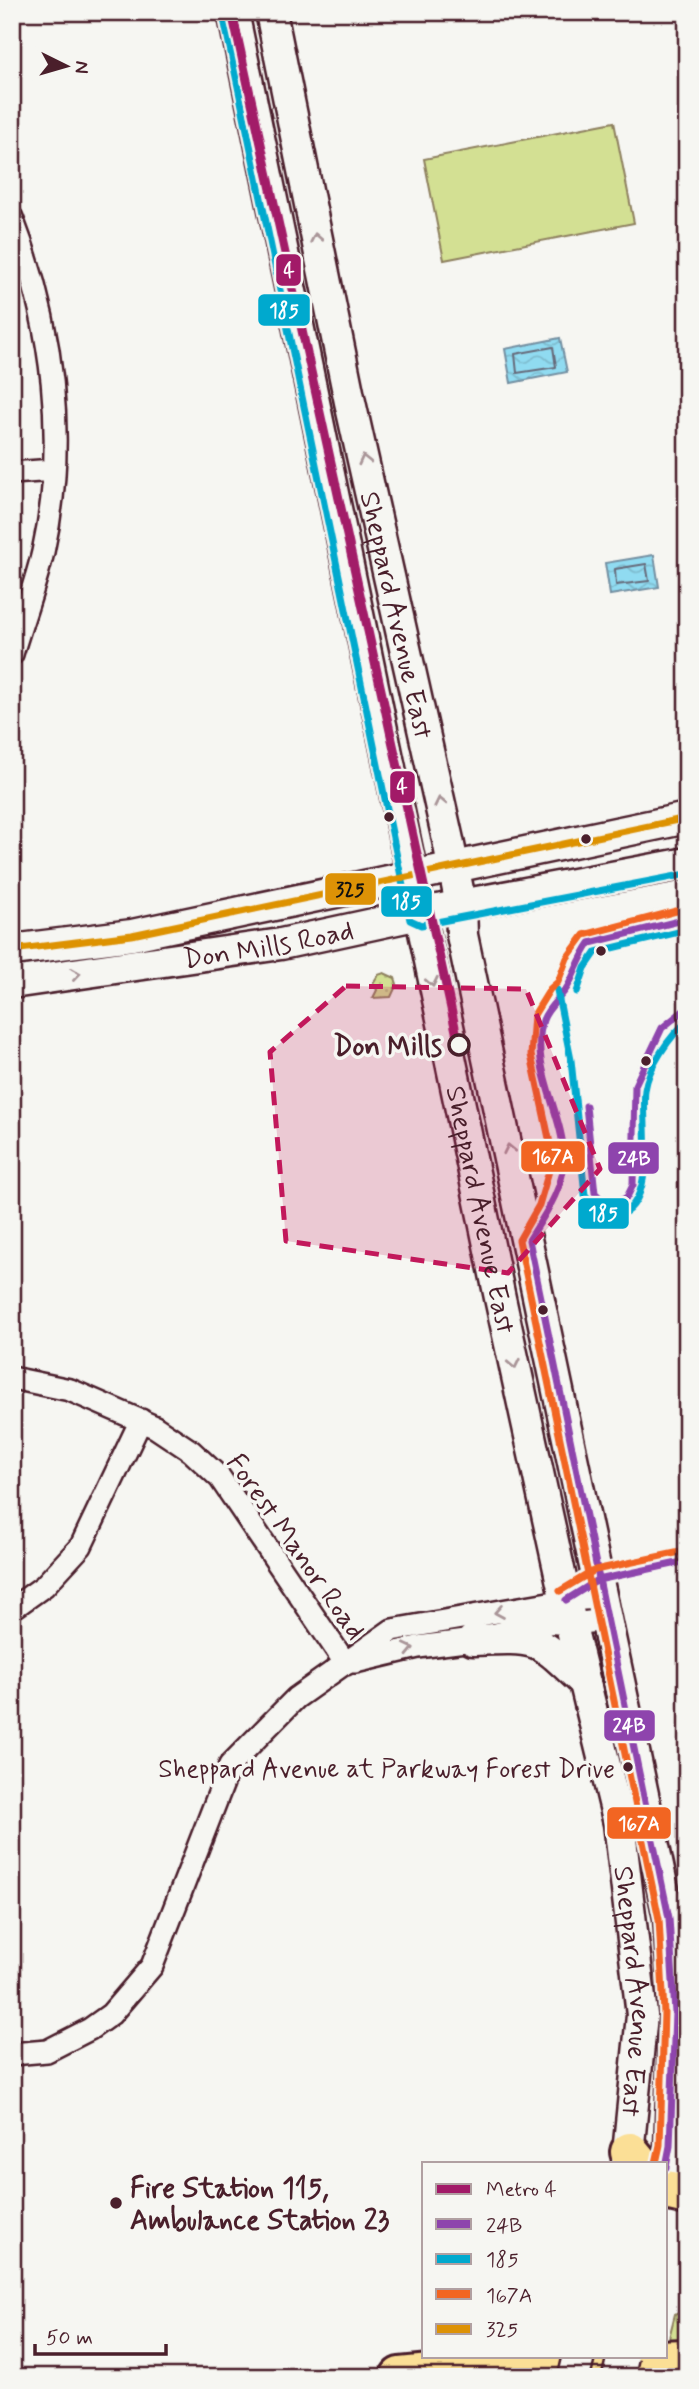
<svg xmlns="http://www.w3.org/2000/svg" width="699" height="2389" font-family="Mynerve,sans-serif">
	<defs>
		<pattern id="grass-tufts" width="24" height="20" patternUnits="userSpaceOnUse" patternTransform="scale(1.75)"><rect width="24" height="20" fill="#d3e093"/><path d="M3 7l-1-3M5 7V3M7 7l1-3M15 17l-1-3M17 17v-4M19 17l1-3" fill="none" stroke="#b7c07f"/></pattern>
		<pattern id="garden-dots" width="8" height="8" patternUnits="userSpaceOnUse" patternTransform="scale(1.75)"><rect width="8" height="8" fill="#d3e093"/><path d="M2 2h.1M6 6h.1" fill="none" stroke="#b7c07f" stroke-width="1.8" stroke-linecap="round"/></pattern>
		<pattern id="water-waves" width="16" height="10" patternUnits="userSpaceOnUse" patternTransform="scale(1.75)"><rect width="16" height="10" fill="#90dbf1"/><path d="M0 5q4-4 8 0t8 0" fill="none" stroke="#7ebccf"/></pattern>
	</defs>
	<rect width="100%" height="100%" fill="#f6f6f2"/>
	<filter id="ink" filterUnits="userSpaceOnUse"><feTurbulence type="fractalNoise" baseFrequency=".0143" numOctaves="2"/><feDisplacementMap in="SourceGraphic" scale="14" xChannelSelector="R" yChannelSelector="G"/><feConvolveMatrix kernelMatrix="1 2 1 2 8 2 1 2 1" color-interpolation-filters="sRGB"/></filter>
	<g filter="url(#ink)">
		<!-- grass -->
		<path fill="url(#grass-tufts)" stroke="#8e805f" stroke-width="2" d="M 687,2307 L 687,2346 L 667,2346 L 675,2314 Z"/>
		<!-- park -->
		<path fill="#d3e093" stroke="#8e805f" stroke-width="2" d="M 614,122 L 634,223 L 444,260 L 424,159 Z"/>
		<!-- garden -->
		<path fill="url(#garden-dots)" stroke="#8e805f" stroke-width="2" d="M 384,973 L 395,978 L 397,984 L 391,997 L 373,998 L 377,990 L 373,983 L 378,975 Z"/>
		<!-- water -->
		<path fill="url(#water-waves)" stroke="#7490a2" stroke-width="2" d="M 560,338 L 567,372 L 511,383 L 505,349 Z
			M 654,555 L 659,587 L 610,595 L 605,563 Z"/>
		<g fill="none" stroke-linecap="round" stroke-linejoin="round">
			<!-- shore -->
			<path stroke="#666a7a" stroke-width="2" d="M 553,347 L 556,367 L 517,373 L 515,354 Z
				M 646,564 L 649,581 L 616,585 L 615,569 Z"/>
			<defs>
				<path id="minor" d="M 12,218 C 53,324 68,440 43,552 C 35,586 22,620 12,654
					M 12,473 L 54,470
					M 12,1378 L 70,1390 L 155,1427 L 191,1451 L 220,1478 L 346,1664
					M 16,1606 L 44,1586 L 81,1546 L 141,1420
					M 355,1662 L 418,1647 L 473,1640 L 542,1622 L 572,1624 L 606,1620
					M 12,2054 L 47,2051 L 90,2029 L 111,2014 L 152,1966 L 230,1765 L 296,1698 L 392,1630 L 566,1600 L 602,1598"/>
				<g id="secondary">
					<path id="s1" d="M 233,12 L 500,1298 L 574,1638 L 619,1823 L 642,2015 L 627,2163"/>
					<path id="s2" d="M 271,12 L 350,402 L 448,840 L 461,905 L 462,935 L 669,1918 L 675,2013 L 670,2146 L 666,2167"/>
					<path d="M 12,950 L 132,935 L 687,818"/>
					<path id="s3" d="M 12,983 L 281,944 L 461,905 L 687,863"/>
					<path d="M 473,1640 C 541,1637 536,1637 585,1683"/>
				</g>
				<path id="motorway" d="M 630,2152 L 639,2163
					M 666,2190 L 687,2195
					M 400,2377 L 531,2364 L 687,2359"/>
			</defs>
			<!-- minor casing -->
			<use href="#minor" stroke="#4a1f2b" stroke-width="26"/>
			<!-- secondary casing -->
			<use href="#secondary" stroke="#4a1f2b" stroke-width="35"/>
			<!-- motorway casing -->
			<use href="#motorway" stroke="#4a1f2b" stroke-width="44"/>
			<!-- minor -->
			<use href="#minor" stroke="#f6f6f2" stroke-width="21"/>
			<!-- secondary -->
			<use href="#secondary" stroke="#f6f6f2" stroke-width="30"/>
			<!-- motorway -->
			<use href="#motorway" stroke="#fbdf96" stroke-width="38"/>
			<defs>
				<path id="secondary-bridge" d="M 574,2377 L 579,2356
					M 618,2377 L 623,2356"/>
			</defs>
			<!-- secondary-bridge casing -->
			<use href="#secondary-bridge" stroke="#4a1f2b" stroke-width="35" stroke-linecap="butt"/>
			<!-- secondary-bridge -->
			<use href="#secondary-bridge" stroke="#f6f6f2" stroke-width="30"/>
			<defs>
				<path id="bus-1" d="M 687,1066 L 683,1075 L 687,1139
					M 586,1106 L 595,1193 L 610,1207 L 627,1197 L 633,1185 L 635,1085 L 662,1028 L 687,1008
					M 566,1600 L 598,1580 L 687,1561
					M 666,2167 L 670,2146 L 675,2013 L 669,1918 L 529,1240 C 544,1216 565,1187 564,1157 C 563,1113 529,1065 543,1020 C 548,1006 562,997 568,986 C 576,971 580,957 590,943 L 687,919"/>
				<path id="bus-2" d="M 223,14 L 410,920 L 421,925 L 687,874
					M 557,990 L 571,1060 L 585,1195 L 607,1217 C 661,1217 641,1124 645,1090 C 648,1068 670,1035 687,1022
					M 577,992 L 585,968 L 596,952 L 687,930"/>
				<path id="bus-3" d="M 560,1591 L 595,1570 L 685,1551
					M 656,2163 L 660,2145 L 664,2013 L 659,1919 L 519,1240 L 539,1205 L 553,1157 L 531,1055 L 534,1015 L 550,989 L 558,982 L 567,958 L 584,935 L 684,909"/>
				<path id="bus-4" d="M 12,950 L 132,935 L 687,818"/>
			</defs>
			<!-- bus-1 casing -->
			<use href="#bus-1" stroke="#f6f6f2" stroke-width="12"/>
			<!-- bus-2 casing -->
			<use href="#bus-2" stroke="#f6f6f2" stroke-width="12"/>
			<!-- bus-3 casing -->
			<use href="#bus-3" stroke="#f6f6f2" stroke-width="12"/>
			<!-- bus-4 casing -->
			<use href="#bus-4" stroke="#f6f6f2" stroke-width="12"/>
			<!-- bus-1 -->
			<use href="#bus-1" stroke="#8e44ad" stroke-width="7"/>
			<!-- bus-2 -->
			<use href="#bus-2" stroke="#00a9ce" stroke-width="7"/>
			<!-- bus-3 -->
			<use href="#bus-3" stroke="#f26522" stroke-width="7"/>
			<!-- bus-4 -->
			<use href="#bus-4" stroke="#dd9206" stroke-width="7"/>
			<defs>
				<path id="metro-1" d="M 232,12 L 459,1045"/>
			</defs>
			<!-- metro-1 casing -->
			<use href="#metro-1" stroke="#f6f6f2" stroke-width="14"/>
			<!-- metro-1 -->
			<use href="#metro-1" stroke="#a21a68" stroke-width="9"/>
		</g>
		<!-- one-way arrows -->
		<defs><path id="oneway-chevron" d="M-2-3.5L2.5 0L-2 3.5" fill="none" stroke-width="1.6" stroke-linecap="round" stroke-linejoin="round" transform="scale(1.75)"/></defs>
		<g stroke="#a99598">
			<use href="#oneway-chevron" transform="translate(316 238) rotate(-101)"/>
			<use href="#oneway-chevron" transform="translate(364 460) rotate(-103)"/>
			<use href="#oneway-chevron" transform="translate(440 802) rotate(-102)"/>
			<use href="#oneway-chevron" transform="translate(76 974) rotate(-8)"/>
			<use href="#oneway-chevron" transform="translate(432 982) rotate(78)"/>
			<use href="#oneway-chevron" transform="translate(509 1149) rotate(-102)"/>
			<use href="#oneway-chevron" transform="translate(514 1364) rotate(78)"/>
			<use href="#oneway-chevron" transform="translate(499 1612) rotate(170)"/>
			<use href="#oneway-chevron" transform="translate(409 1649) rotate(-13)"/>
		</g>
	</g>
	<!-- marked area -->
	<path fill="#c2185b" fill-opacity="0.2" stroke="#c2185b" stroke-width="5" stroke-dasharray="14 9" stroke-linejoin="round" d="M 346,986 L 526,989 L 600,1169 L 508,1273 L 286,1241 L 270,1052 Z"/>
	<!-- markers -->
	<g fill="#4a1f2b" stroke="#f6f6f2" stroke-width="2.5">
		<circle cx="389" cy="817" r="6"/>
		<circle cx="586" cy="839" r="6"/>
		<circle cx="601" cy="951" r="6"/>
		<circle cx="646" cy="1061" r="6"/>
		<circle cx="543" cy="1310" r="6"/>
		<circle cx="628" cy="1767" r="6"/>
		<circle cx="116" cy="2203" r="7"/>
	</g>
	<circle fill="#f6f6f2" stroke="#4a1f2b" stroke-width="3.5" cx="459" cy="1045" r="10"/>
	<g text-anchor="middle" stroke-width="7" stroke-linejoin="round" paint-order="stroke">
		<!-- bus labels -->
		<g font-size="26" fill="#4a1f2b" stroke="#f6f6f2" text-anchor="end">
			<text x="615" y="1777">Sheppard Avenue at Parkway Forest Drive</text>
		</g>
		<!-- street labels -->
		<g font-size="28" fill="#4a1f2b" stroke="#f6f6f2">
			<text dy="10" stroke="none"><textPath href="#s2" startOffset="616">Sheppard Avenue East</textPath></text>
			<text dy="10" stroke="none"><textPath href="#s3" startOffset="259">Don Mills Road</textPath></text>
			<text dy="10" stroke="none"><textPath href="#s1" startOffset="1223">Sheppard Avenue East</textPath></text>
			<text transform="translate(297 1546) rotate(55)" y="10">Forest Manor Road</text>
			<text dy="10" stroke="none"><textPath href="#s1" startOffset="2021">Sheppard Avenue East</textPath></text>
		</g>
		<!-- stop labels -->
		<g font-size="28" font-weight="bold" fill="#4a1f2b" stroke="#f6f6f2" text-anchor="end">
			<text x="442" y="1055">Don Mills</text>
		</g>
		<!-- poi labels -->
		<g font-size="28" font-weight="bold" fill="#4a1f2b" stroke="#f6f6f2" text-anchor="start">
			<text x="130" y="2197">Fire Station 115,<tspan x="130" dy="32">Ambulance Station 23</tspan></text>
		</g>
	</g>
	<g stroke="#f6f6f2" stroke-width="2.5">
		<rect x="275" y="253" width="27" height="34" rx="7" fill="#a21a68"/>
		<rect x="257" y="293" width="54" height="34" rx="7" fill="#00a9ce"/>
		<rect x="389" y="770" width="27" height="34" rx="7" fill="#a21a68"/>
		<rect x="324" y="872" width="53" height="34" rx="7" fill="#dd9206"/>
		<rect x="380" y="885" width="53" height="33" rx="7" fill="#00a9ce"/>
		<rect x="520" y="1140" width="66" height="33" rx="7" fill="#f26522"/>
		<rect x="607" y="1141" width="53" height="34" rx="7" fill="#8e44ad"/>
		<rect x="577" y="1197" width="53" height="33" rx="7" fill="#00a9ce"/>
		<rect x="603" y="1709" width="53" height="33" rx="7" fill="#8e44ad"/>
		<rect x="606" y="1806" width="66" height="34" rx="7" fill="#f26522"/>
	</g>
	<g font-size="19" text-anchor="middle" font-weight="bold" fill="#fff">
		<text x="289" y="277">4</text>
		<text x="284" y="317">185</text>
		<text x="402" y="793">4</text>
		<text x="406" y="908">185</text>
		<text x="553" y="1163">167A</text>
		<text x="634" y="1165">24B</text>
		<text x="603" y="1220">185</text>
		<text x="629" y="1732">24B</text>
		<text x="639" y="1830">167A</text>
	</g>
	<g font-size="19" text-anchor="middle" font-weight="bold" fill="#111">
		<text x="350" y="896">325</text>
	</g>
	<!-- margin -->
	<rect width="699" height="2389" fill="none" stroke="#f6f6f2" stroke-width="42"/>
	<rect x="21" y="21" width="657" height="2347" fill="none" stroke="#4a1f2b" stroke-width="2.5" filter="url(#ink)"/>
	<!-- legend -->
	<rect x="422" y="2162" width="245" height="196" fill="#f6f6f2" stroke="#b1a0a2" stroke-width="2"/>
	<rect x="436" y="2184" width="35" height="10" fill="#a21a68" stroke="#b1a0a2" stroke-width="2"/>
	<text x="486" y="2196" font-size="21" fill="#4a1f2b">Metro 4</text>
	<rect x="436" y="2219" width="35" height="10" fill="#8e44ad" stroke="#b1a0a2" stroke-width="2"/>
	<text x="486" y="2232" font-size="21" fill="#4a1f2b">24B</text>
	<rect x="436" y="2254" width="35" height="10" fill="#00a9ce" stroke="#b1a0a2" stroke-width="2"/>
	<text x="486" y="2266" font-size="21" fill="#4a1f2b">185</text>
	<rect x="436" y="2289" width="35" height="10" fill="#f26522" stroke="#b1a0a2" stroke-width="2"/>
	<text x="486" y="2302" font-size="21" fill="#4a1f2b">167A</text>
	<rect x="436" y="2324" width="35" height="10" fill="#dd9206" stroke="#b1a0a2" stroke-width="2"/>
	<text x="486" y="2336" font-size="21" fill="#4a1f2b">325</text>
	<!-- north arrow -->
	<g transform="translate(66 66) rotate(95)" stroke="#f6f6f2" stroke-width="5" paint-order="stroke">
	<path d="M0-5L12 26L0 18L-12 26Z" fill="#4a1f2b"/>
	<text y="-10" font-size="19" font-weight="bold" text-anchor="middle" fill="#4a1f2b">N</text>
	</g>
	<!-- scale -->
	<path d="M35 2344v10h131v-10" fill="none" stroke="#4a1f2b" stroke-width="3.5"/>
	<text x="46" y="2344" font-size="21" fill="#4a1f2b" stroke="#f6f6f2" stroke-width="5" paint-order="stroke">50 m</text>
</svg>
